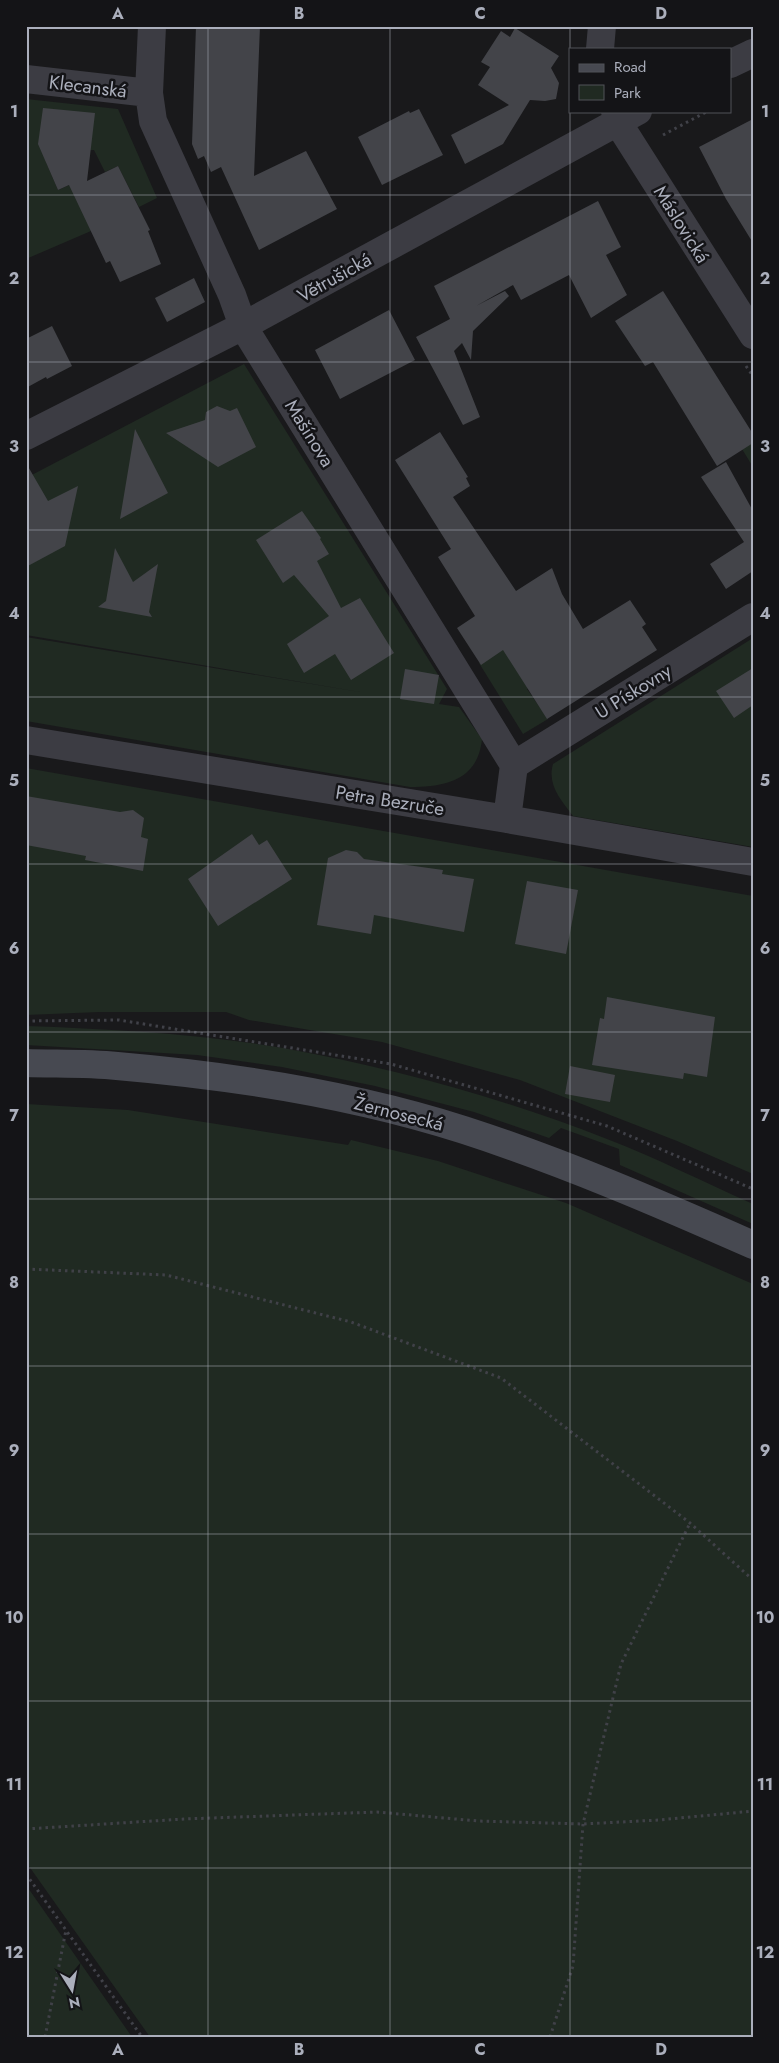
<svg xmlns="http://www.w3.org/2000/svg" width="779" height="2063" font-family="Jost,sans-serif">
	<rect width="100%" height="100%" fill="#19191b"/>
	<!-- green -->
	<path fill="#202a22" d="M 26,99 L 118,109 L 157,198 L 139,207 L 118,166 L 105,172 L 94,150 L 70,151 L 46,162 L 58,190 L 74,183 L 91,231 L 26,259 Z
		M 244,364 L 447,689 L 439,704 L 459,707 L 482,739 C 478,780 446,787 410,787 L 26,721 L 26,637 L 366,693 L 26,635 L 26,478 Z
		M 753,442 L 753,467 L 742,449 Z
		M 753,638 L 753,847 L 573,816 C 561,800 547,785 553,764 Z
		M 516,640 L 543,678 L 527,689 L 548,719 L 523,734 L 479,663 Z
		M 26,768 L 753,896 L 753,1174 L 677,1141 L 520,1080 L 382,1042 L 249,1020 L 226,1012 L 99,1012 L 26,1015 Z
		M 26,1026 C 112,1029 198,1034 283,1048 C 393,1068 503,1098 607,1139 C 656,1158 704,1182 753,1204 L 753,1224 L 620,1165 L 619,1149 L 561,1128 L 549,1138 L 474,1112 L 375,1086 L 282,1067 L 197,1055 L 26,1045 Z
		M 26,1104 L 128,1110 L 348,1145 L 351,1140 L 438,1161 L 566,1203 L 753,1284 L 753,2037 L 150,2037 L 26,1862 Z
		M 26,1885 L 132,2037 L 26,2037 Z"/>
	<!-- building -->
	<path fill="#434449" d="M 196,26 L 260,26 L 254,176 L 306,151 L 337,209 L 259,250 L 221,167 L 211,172 L 204,156 L 198,159 L 192,144 Z
		M 515,28 L 559,56 L 551,68 L 559,83 L 556,99 L 545,101 L 530,100 L 503,144 L 465,164 L 451,135 L 509,105 L 478,85 L 490,67 L 481,62 L 501,31 L 510,37 Z
		M 43,108 L 95,113 L 87,181 L 118,166 L 150,230 L 148,231 L 161,264 L 120,282 L 110,261 L 106,263 L 69,185 L 58,190 L 38,144 Z
		M 419,109 L 443,155 L 382,185 L 358,137 L 409,111 L 410,113 Z
		M 753,119 L 753,243 L 726,199 L 699,147 Z
		M 598,201 L 621,247 L 606,255 L 627,295 L 591,318 L 569,275 L 521,300 L 513,285 L 476,306 L 505,291 L 509,296 L 473,331 L 471,360 L 462,343 L 454,351 L 480,417 L 463,425 L 416,337 L 450,319 L 434,286 Z
		M 194,278 L 205,302 L 167,322 L 155,298 Z
		M 663,291 L 753,434 L 753,443 L 717,466 L 653,362 L 645,366 L 615,321 Z
		M 389,310 L 415,360 L 340,399 L 315,350 Z
		M 52,326 L 72,366 L 47,379 L 46,377 L 26,388 L 26,339 Z
		M 217,406 L 230,411 L 237,408 L 256,447 L 218,467 L 166,433 L 205,420 L 206,412 Z
		M 135,429 L 168,493 L 120,519 Z
		M 440,432 L 468,477 L 466,478 L 470,486 L 453,497 L 516,591 L 552,568 L 562,594 L 583,629 L 630,600 L 646,624 L 642,627 L 657,650 L 547,719 L 503,650 L 481,665 L 457,628 L 475,616 L 438,557 L 451,549 L 395,460 Z
		M 726,462 L 753,511 L 753,571 L 726,589 L 710,564 L 744,542 L 701,477 Z
		M 26,463 L 48,501 L 78,486 L 65,546 L 26,567 Z
		M 302,511 L 321,538 L 320,539 L 329,554 L 317,561 L 341,608 L 360,598 L 394,653 L 351,680 L 335,654 L 304,673 L 287,644 L 329,616 L 294,575 L 283,583 L 256,540 Z
		M 115,548 L 133,582 L 158,564 L 149,612 L 152,617 L 98,607 L 106,601 Z
		M 753,668 L 753,705 L 734,718 L 716,691 Z
		M 405,669 L 439,675 L 434,704 L 400,699 Z
		M 26,796 L 120,812 L 133,810 L 144,818 L 141,837 L 148,839 L 143,871 L 85,860 L 86,856 L 26,845 Z
		M 252,834 L 259,845 L 267,840 L 292,879 L 218,926 L 188,879 Z
		M 346,850 L 357,852 L 364,859 L 443,870 L 442,874 L 474,879 L 464,932 L 374,915 L 371,934 L 317,925 L 328,858 Z
		M 527,881 L 578,890 L 566,954 L 515,944 Z
		M 607,997 L 715,1017 L 707,1077 L 684,1073 L 683,1079 L 592,1065 L 600,1018 L 604,1019 Z
		M 570,1066 L 615,1075 L 610,1102 L 565,1094 Z"/>
	<g fill="none" stroke-linecap="round" stroke-linejoin="round">
		<!-- path -->
		<path stroke="#404148" stroke-width="3" stroke-dasharray="2.5 4" stroke-linecap="butt" d="M 663,135 L 708,111
			M 746,366 L 753,376
			M 26,1021 L 119,1020 L 391,1064 L 607,1126 L 753,1189
			M 26,1269 L 166,1275 L 351,1322 L 501,1378 L 690,1523 L 753,1580
			M 26,1829 L 184,1819 L 377,1812 L 478,1821 L 583,1824 L 659,1820 L 753,1811
			M 26,1874 L 142,2037
			M 45,2037 L 66,1930
			M 550,2037 L 573,1966 L 583,1824 L 621,1664 L 690,1523"/>
		<!-- street -->
		<path stroke="#3c3c43" stroke-width="28" d="M 152,26 L 149,93 L 153,121 L 232,295 L 243,326 L 514,765 L 507,819
			M 600,49 L 602,26
			M 730,64 L 753,53
			M 26,79 L 149,93
			M 615,111 L 617,121 L 753,335
			M 26,436 L 243,326 L 638,111
			M 26,740 L 507,819 L 753,862
			M 514,765 L 753,617"/>
		<!-- secondary -->
		<path stroke="#474951" stroke-width="28" d="M 26,1063 C 56,1064 87,1063 117,1066 C 234,1076 352,1094 464,1130 C 563,1162 658,1203 753,1245"/>
	</g>
	<!-- grid -->
	<path fill="none" stroke="#abafbc" stroke-width="1" stroke-opacity="0.55" d="M 208,26 L 208,2037M 390,26 L 390,2037M 570,26 L 570,49M 570,111 L 570,2037M 26,195 L 753,195M 26,362 L 753,362M 26,530 L 753,530M 26,697 L 753,697M 26,864 L 753,864M 26,1032 L 753,1032M 26,1199 L 753,1199M 26,1366 L 753,1366M 26,1534 L 753,1534M 26,1701 L 753,1701M 26,1868 L 753,1868"/>
	<g text-anchor="middle" stroke-width="5" stroke-linejoin="round" paint-order="stroke">
		<!-- street labels -->
		<g font-size="19" fill="#abafbc" stroke="#141417">
			<text transform="translate(88 86) rotate(7)" y="7">Klecanská</text>
			<text transform="translate(682 224) rotate(58)" y="7">Máslovická</text>
			<text transform="translate(334 277) rotate(-29)" y="7">Větrušická</text>
			<text transform="translate(310 433) rotate(58)" y="7">Mašínova</text>
			<text transform="translate(633 691) rotate(-32)" y="7">U Pískovny</text>
			<text transform="translate(390 800) rotate(9)" y="7">Petra Bezruče</text>
			<text transform="translate(399 1113) rotate(14)" y="7">Žernosecká</text>
		</g>
	</g>
	<!-- border -->
	<rect width="779" height="2063" fill="none" stroke="#141417" stroke-width="55"/>
	<!-- legend -->
	<rect x="569" y="48" width="162" height="65" fill="#141417" stroke="#505259"/>
	<rect x="579" y="64" width="25" height="8" fill="#474951" stroke="#505259"/>
	<text x="614" y="72" font-size="15" fill="#abafbc">Road</text>
	<rect x="579" y="85" width="25" height="15" fill="#202a22" stroke="#505259"/>
	<text x="614" y="98" font-size="15" fill="#abafbc">Park</text>
	<!-- north arrow -->
	<g transform="translate(72 1990) rotate(169)" stroke="#141417" stroke-width="4" paint-order="stroke">
	<path d="M0-4L9 19L0 12L-9 19Z" fill="#abafbc"/>
	<text y="-8" font-size="14" font-weight="bold" text-anchor="middle" fill="#abafbc">N</text>
	</g>
	<rect x="28" y="28" width="724" height="2008" fill="none" stroke="#abafbc" stroke-width="2"/>
	<g font-size="16" text-anchor="middle" font-weight="bold" fill="#abafbc">
		<text x="118" y="19">A</text>
		<text x="299" y="19">B</text>
		<text x="480" y="19">C</text>
		<text x="661" y="19">D</text>
		<text x="14" y="117">1</text>
		<text x="765" y="117">1</text>
		<text x="14" y="284">2</text>
		<text x="765" y="284">2</text>
		<text x="14" y="452">3</text>
		<text x="765" y="452">3</text>
		<text x="14" y="619">4</text>
		<text x="765" y="619">4</text>
		<text x="14" y="786">5</text>
		<text x="765" y="786">5</text>
		<text x="14" y="954">6</text>
		<text x="765" y="954">6</text>
		<text x="14" y="1121">7</text>
		<text x="765" y="1121">7</text>
		<text x="14" y="1288">8</text>
		<text x="765" y="1288">8</text>
		<text x="14" y="1456">9</text>
		<text x="765" y="1456">9</text>
		<text x="14" y="1623">10</text>
		<text x="765" y="1623">10</text>
		<text x="14" y="1790">11</text>
		<text x="765" y="1790">11</text>
		<text x="14" y="1958">12</text>
		<text x="765" y="1958">12</text>
		<text x="118" y="2055">A</text>
		<text x="299" y="2055">B</text>
		<text x="480" y="2055">C</text>
		<text x="661" y="2055">D</text>
	</g>
</svg>
